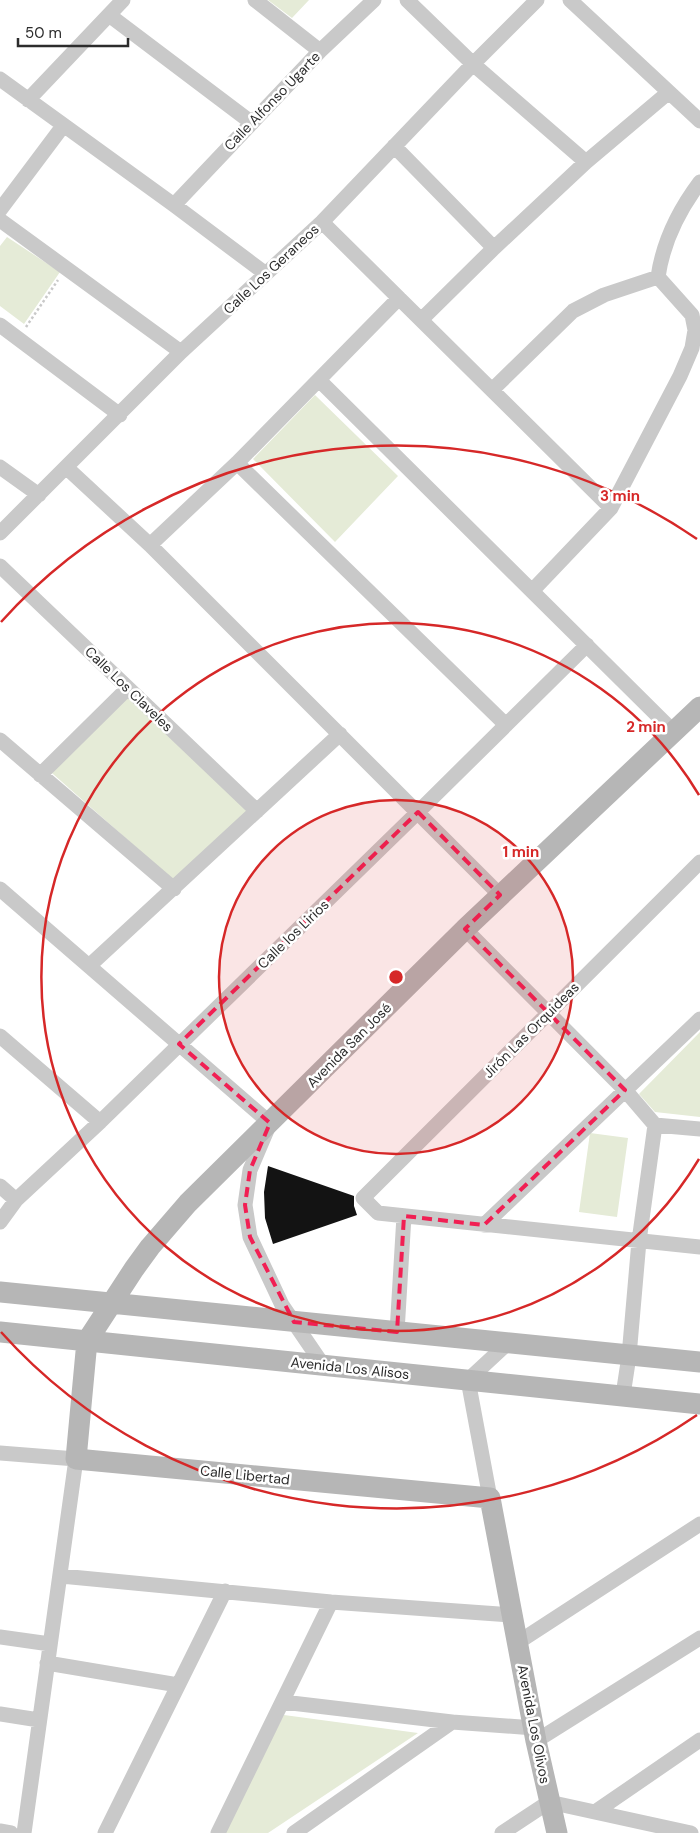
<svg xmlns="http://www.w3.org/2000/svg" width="700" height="1833" font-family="'DM Sans',sans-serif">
	<rect width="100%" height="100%" fill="#fff"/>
	<!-- green -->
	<path fill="#e5ebd7" d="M 268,0 L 309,0 L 292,18 Z
		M 7,237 L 60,272 L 24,324 L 0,306 L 0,246 Z
		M 315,395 L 398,476 L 335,542 L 253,459 Z
		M 119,688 L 248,811 L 173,880 L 44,766 Z
		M 700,1032 L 700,1117 L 655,1112 L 639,1094 Z
		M 590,1133 L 628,1138 L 617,1217 L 579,1212 Z
		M 284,1715 L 418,1733 L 268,1833 L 223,1833 Z"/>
	<!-- building -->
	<path fill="#131313" d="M 268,1166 L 354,1196 L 354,1206 L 357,1215 L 273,1244 L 265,1218 L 264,1192 Z"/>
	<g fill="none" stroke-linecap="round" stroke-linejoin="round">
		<!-- path -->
		<path stroke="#c9c9c9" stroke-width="2.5" stroke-dasharray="2.5 2.5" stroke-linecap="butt" d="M 26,327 L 58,280"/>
		<!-- street -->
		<path stroke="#c9c9c9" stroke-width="15" d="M 255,0 L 320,51
			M 407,0 L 473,64 L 586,162
			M 570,0 L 700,121
			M 109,15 L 252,123
			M 0,79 L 174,205 L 266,274
			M 28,100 L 123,0
			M 394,146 L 494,248
			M 174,205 L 320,51 L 374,0
			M 0,210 L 63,126
			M 0,220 L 181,352
			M 322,222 L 611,508
			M 421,320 L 494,248 L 586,162 L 669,92
			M 0,325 L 120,415
			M 319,380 L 673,731
			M 492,390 L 573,311 L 604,295 L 658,277
			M 237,463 L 506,725
			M 0,467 L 39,495
			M 67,468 L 150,545 L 500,895
			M 0,533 L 181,352 L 322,222 L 473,64 L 537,0
			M 150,545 L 237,463 L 399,298
			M 0,566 L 257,811
			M 532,591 L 611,508 L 680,376 L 692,348 L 695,330 L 692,315 L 658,277 C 663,242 679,210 700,182
			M 0,740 L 174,889
			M 40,775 L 128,688
			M 700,862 L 363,1198 L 378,1213 L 700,1247
			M 0,889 L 270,1123 L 250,1170 L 245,1205 L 250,1237 L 282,1305 L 323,1365
			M 465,929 L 625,1090 L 655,1125 L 700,1129
			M 89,966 L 340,734
			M 0,1036 L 100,1122
			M 0,1186 L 16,1200
			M 0,1222 L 16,1200 L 100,1122 L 418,812 L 587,645
			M 484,1225 L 700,1019
			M 397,1332 L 404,1216
			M 623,1395 L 629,1356 L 639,1241 L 655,1125
			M 0,1453 L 76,1459 L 24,1833
			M 490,1498 L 468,1380 L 508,1343
			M 61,1576 L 331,1602 L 512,1615
			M 0,1637 L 50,1644
			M 517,1643 L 700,1524
			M 47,1663 L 178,1685
			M 283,1702 L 452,1722 L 534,1728
			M 0,1714 L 39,1720
			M 536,1741 L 700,1638
			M 595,1812 L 700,1740
			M 0,1831 L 11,1833
			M 105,1833 L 225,1591
			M 218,1833 L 331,1602
			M 294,1833 L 452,1722
			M 502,1833 L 549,1802 L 691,1833"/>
		<!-- secondary -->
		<path stroke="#b6b6b6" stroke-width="21" d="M 0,1292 L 700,1362
			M 0,1332 L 700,1404
			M 557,1833 L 536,1741 L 490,1498 L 76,1459 L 87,1341 L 134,1269 L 150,1247 L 188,1203 L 465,929 L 700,707"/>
	</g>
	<!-- marked area -->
	<path fill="none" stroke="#f11f53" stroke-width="4" stroke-dasharray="10 6" stroke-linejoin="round" d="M 418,812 L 500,895 L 465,929 L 625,1090 L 484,1225 L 404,1216 L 397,1332 L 294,1322 L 250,1237 L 245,1205 L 250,1170 L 270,1123 L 179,1044 Z"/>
	<!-- distance rings -->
	<circle cx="396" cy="977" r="177" fill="#d62828" fill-opacity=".12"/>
	<g fill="none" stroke="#d62828" stroke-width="2.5">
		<circle cx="396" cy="977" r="177"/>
		<path d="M699 1159A354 354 0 1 1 699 795"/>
		<path d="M697 1415A531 531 0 0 1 1 1332M1 622A531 531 0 0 1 697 539"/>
	</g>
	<g text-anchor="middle" stroke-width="5" stroke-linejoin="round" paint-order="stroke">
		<!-- street labels -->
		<g font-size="14" fill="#2c2c2c" stroke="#fff">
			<text transform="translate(272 101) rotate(-46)" y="5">Calle Alfonso Ugarte</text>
			<text transform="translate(271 269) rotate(-43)" y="5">Calle Los Geraneos</text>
			<text transform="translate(129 689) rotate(44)" y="5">Calle Los Claveles</text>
			<text transform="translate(293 934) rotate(-44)" y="5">Calle los Lirios</text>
			<text transform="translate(531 1030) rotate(-45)" y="5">Jirón Las Orquideas</text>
			<text transform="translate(349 1045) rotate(-45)" y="5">Avenida San José</text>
			<text transform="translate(350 1368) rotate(6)" y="5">Avenida Los Alisos</text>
			<text transform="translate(245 1475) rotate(6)" y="5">Calle Libertad</text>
			<text transform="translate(534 1724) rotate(79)" y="5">Avenida Los Olivos</text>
		</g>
	</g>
	<circle cx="396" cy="977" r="8" fill="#d62828" stroke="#fff" stroke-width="2.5"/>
	<g font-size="15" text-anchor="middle" font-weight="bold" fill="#d62828" stroke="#fff" stroke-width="5" stroke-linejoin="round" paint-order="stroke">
		<text x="620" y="501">3 min</text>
		<text x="646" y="732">2 min</text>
		<text x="521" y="857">1 min</text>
	</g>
	<!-- scale -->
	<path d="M18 38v8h110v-8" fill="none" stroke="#2c2c2c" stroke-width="2.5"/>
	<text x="25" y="38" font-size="15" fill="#2c2c2c" stroke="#ffffff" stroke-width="4" paint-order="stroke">50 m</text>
</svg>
